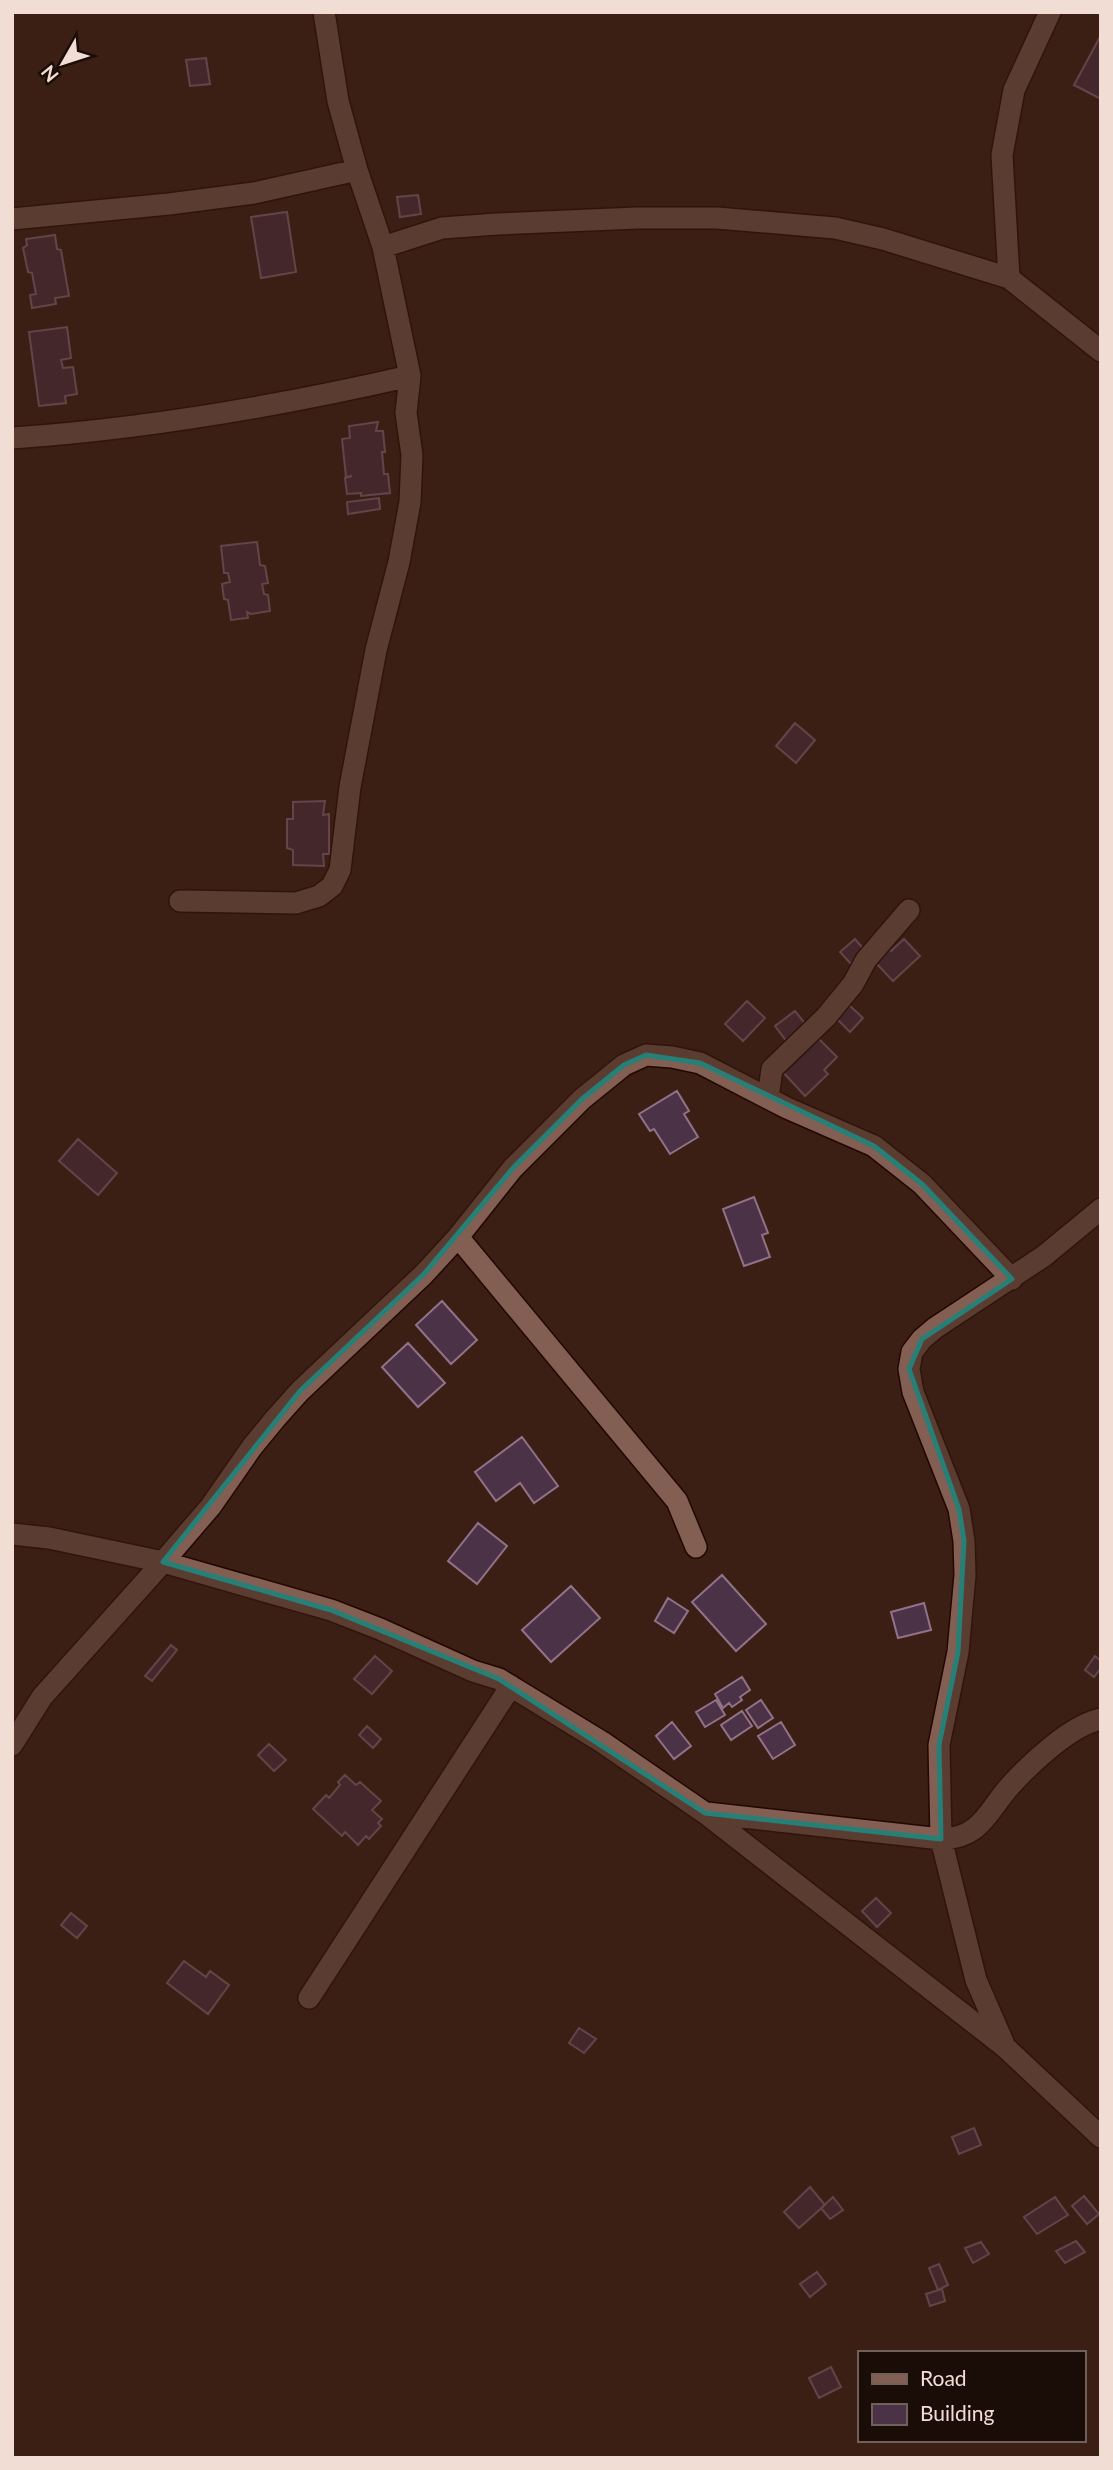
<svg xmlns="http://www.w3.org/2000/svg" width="1113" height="2470" font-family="Lato,sans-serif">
	<rect width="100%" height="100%" fill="#3c1f14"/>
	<!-- building -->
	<path fill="#4c3246" stroke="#907289" stroke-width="2" d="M 1101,35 L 1101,99 L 1074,85 Z
		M 206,58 L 210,84 L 190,86 L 186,60 Z
		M 418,195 L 421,214 L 400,217 L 397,197 Z
		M 287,212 L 296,272 L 261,278 L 251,217 Z
		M 55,235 L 57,249 L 61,250 L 69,296 L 55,298 L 56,304 L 32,308 L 30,295 L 36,294 L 32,273 L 28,272 L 23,248 L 27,245 L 26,239 Z
		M 67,327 L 71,358 L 61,360 L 63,368 L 73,367 L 77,394 L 65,396 L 66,403 L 39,406 L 29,332 Z
		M 378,422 L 376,431 L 383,431 L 385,452 L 382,452 L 384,474 L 388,474 L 390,493 L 361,496 L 361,493 L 347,494 L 345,478 L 352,476 L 346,477 L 342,439 L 350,438 L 349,426 Z
		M 379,498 L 380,509 L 348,514 L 347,502 Z
		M 257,542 L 260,565 L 265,566 L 268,583 L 262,584 L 264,594 L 268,595 L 270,611 L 251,614 L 247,612 L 248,618 L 231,620 L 228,600 L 224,599 L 222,584 L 230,582 L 228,573 L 224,573 L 221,546 Z
		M 795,723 L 815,740 L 796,763 L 776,746 Z
		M 325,801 L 323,815 L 329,814 L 329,854 L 323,854 L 324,866 L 293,865 L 293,850 L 287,848 L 287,819 L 293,819 L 293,802 Z
		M 855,939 L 866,952 L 852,965 L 840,952 Z
		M 904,939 L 920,956 L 893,981 L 873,960 L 886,946 L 891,951 Z
		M 747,1001 L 765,1018 L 743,1041 L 725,1024 Z
		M 848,1004 L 863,1018 L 850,1032 L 835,1017 Z
		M 795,1011 L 807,1026 L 787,1042 L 775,1026 Z
		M 817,1037 L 837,1057 L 824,1070 L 828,1074 L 805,1096 L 782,1071 Z
		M 677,1091 L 689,1111 L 684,1114 L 698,1137 L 670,1154 L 654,1129 L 650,1131 L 639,1114 Z
		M 78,1139 L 117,1173 L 98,1195 L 59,1161 Z
		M 754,1197 L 768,1233 L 762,1235 L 770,1257 L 744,1266 L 723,1209 Z
		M 442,1301 L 477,1340 L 451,1364 L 416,1325 Z
		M 408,1343 L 445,1383 L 418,1407 L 382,1367 Z
		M 522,1437 L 558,1486 L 534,1503 L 520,1483 L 496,1501 L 475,1472 Z
		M 478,1523 L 507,1546 L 477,1584 L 448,1561 Z
		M 722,1575 L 766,1624 L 736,1651 L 692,1602 Z
		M 571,1586 L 600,1618 L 551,1662 L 522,1630 Z
		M 668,1598 L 688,1611 L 674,1633 L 655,1621 Z
		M 924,1603 L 931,1630 L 898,1638 L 891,1612 Z
		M 171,1645 L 177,1650 L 152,1681 L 145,1676 Z
		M 375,1656 L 392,1671 L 372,1694 L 354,1679 Z
		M 1095,1656 L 1101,1661 L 1101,1668 L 1094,1677 L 1085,1670 Z
		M 742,1677 L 750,1690 L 740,1697 L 742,1700 L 732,1707 L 729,1703 L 723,1708 L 715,1694 Z
		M 716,1700 L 725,1715 L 705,1727 L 696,1712 Z
		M 761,1700 L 773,1718 L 758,1728 L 746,1710 Z
		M 742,1711 L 752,1726 L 731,1740 L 721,1725 Z
		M 672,1722 L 691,1746 L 674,1759 L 656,1736 Z
		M 781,1722 L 795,1745 L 773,1759 L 758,1736 Z
		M 367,1726 L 381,1739 L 373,1748 L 359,1735 Z
		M 269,1744 L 286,1760 L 274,1771 L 258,1755 Z
		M 345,1775 L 356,1785 L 360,1782 L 381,1801 L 372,1810 L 382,1819 L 378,1823 L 381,1826 L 369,1839 L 366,1836 L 358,1845 L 345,1832 L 342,1836 L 313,1809 L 326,1795 L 329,1798 L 340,1785 L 338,1782 Z
		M 876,1898 L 891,1913 L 877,1927 L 862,1911 Z
		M 71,1913 L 87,1926 L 77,1938 L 61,1925 Z
		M 184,1961 L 206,1977 L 210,1971 L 229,1985 L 208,2014 L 167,1983 Z
		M 579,2028 L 596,2039 L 584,2053 L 569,2043 Z
		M 974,2128 L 981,2145 L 959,2154 L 952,2137 Z
		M 810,2187 L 825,2205 L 799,2228 L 784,2212 Z
		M 1084,2196 L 1099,2214 L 1087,2224 L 1072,2206 Z
		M 833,2197 L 843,2210 L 830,2219 L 821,2208 Z
		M 1055,2197 L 1068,2215 L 1037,2234 L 1024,2217 Z
		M 1076,2241 L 1085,2252 L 1065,2263 L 1056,2251 Z
		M 981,2242 L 989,2254 L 973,2263 L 965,2248 Z
		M 939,2264 L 948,2285 L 938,2290 L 929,2268 Z
		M 817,2272 L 826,2284 L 810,2297 L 800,2284 Z
		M 942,2289 L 945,2301 L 930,2306 L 926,2294 Z
		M 831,2367 L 841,2387 L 819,2398 L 809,2378 Z"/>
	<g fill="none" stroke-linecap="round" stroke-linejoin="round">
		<defs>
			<path id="street" d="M 12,219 L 169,204 L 254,193 L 357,170
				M 383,247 L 442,228 L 497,224 L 637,218 L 717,218 L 835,228 L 883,239 L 1009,278 L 1101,351
				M 1009,278 L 1002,155 L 1014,90 L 1050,12
				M 12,438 C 146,429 279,406 410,376
				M 180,901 L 296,903 L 319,896 L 332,886 L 340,870 L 350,787 L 376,650 L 399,562 L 410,502 L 412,455 L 406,413 L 410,376 L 383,247 L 357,170 L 338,101 L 324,12
				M 768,1098 L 772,1069 L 826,1017 L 853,984 L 866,960 L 909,910
				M 458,1237 L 677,1501 L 696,1547
				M 12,1534 L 49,1538 L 163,1562 L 331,1610 L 380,1629 L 473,1671 L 499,1679 L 602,1742 L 705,1813 L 1005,2047 L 1101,2137
				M 12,1745 L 42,1697 L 163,1562 L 211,1506 L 252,1447 L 275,1419 L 300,1391 L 424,1274 L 458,1237 L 513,1168 L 582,1099 L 624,1065 L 646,1055 L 672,1057 L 700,1063 L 787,1108 L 874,1146 L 922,1184 L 1012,1279
				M 707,1813 L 941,1839 C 981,1838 987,1812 1010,1786 C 1031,1763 1071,1725 1101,1719
				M 309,1998 L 511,1686
				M 1003,2042 L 976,1980 L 941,1839 L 939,1745 L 958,1652 L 965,1575 L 964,1541 L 959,1509 L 913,1392 L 909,1369 L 912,1352 L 922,1339 L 935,1328 L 1044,1256 L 1101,1209"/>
		</defs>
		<!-- street casing -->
		<use href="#street" stroke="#220701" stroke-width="24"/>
		<!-- street -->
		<use href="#street" stroke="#825f52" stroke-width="21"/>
	</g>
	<!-- marked area -->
	<path d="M0 0H1113V2470H0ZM 646,1055 L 700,1063 L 874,1146 L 922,1184 L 1012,1279 L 922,1339 L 909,1369 L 959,1509 L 964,1541 L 958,1652 L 939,1745 L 941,1839 L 705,1813 L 499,1679 L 331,1610 L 163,1562 L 300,1391 L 424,1274 L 513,1168 L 582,1099 L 624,1065 Z" fill="#3c1f14" fill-opacity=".55" fill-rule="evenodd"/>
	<path fill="none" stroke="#268078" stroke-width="5" stroke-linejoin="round" d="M 646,1055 L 700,1063 L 874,1146 L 922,1184 L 1012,1279 L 922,1339 L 909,1369 L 959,1509 L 964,1541 L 958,1652 L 939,1745 L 941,1839 L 705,1813 L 499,1679 L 331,1610 L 163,1562 L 300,1391 L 424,1274 L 513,1168 L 582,1099 L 624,1065 Z"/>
	<!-- border -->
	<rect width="1113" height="2470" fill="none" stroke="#f2ddd5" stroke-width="28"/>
	<!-- legend -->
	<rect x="858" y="2351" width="228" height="91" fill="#1a0d08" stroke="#70605a" stroke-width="2"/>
	<rect x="872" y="2374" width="35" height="10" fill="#825f52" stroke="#70605a" stroke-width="2"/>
	<text x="920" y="2386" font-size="21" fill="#f2ddd5">Road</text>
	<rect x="872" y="2404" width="35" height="21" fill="#4c3246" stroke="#70605a" stroke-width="2"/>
	<text x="920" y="2421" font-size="21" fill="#f2ddd5">Building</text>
	<!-- north arrow -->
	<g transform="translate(63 63) rotate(231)" stroke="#1a0d08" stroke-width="5" paint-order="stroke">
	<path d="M0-5L12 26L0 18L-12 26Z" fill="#f2ddd5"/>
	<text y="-10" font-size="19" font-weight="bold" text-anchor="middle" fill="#f2ddd5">N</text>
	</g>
</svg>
